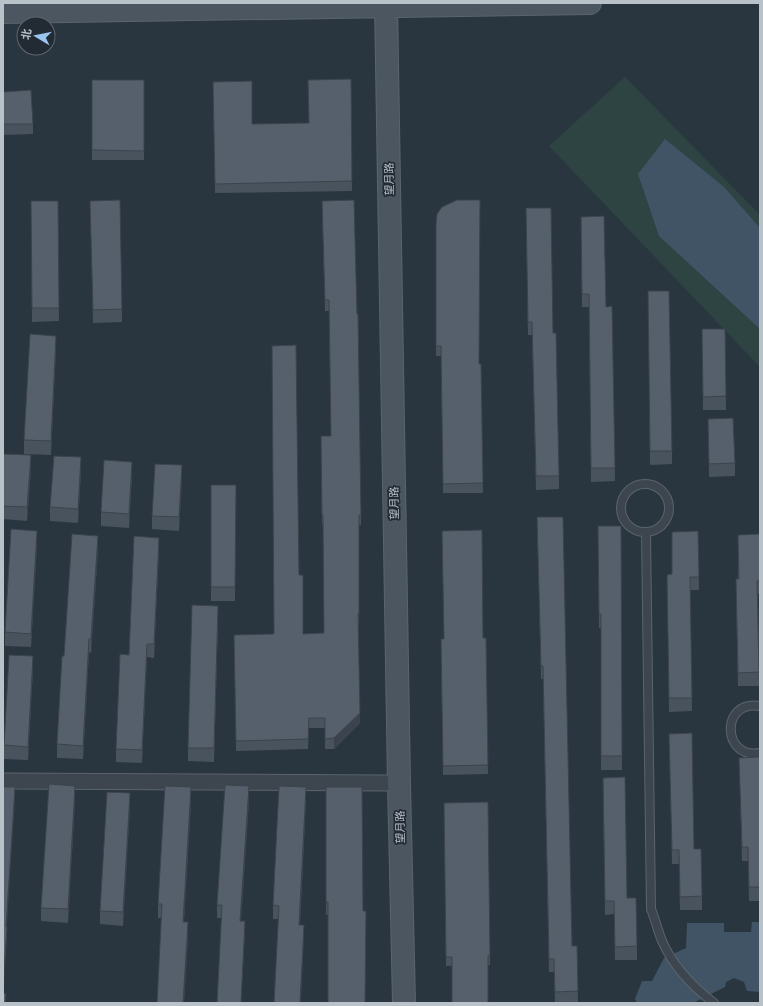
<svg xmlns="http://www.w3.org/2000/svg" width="763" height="1006" font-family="'IBM Plex Sans','Noto Sans SC',sans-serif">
	<rect width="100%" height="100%" fill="#29353f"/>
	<!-- green -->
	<path fill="#2e4442" d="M 625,77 L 760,215 L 760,367 L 549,146 Z"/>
	<!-- water -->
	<path fill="#415466" d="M 665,139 L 724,187 L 760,228 L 760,329 L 659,236 L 638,174 Z
		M 752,922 L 760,922 L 760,992 L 747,991 L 744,982 L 734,978 L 726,982 L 725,987 L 693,1003 L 637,1003 L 635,999 L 642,981 L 652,981 L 664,958 L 686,948 L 687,923 L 724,923 L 724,932 L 751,932 Z"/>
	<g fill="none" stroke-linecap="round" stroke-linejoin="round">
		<defs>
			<path id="lane" d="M621 508a24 24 0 1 1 48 0a24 24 0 1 1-48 0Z
				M 646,532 L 651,909 C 655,919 658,931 662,941 C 673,966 693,987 714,1003
				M 760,706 C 720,699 722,760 760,753"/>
			<path id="street" d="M 3,781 L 387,783"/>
			<path id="secondary" d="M 386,3 L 399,784 L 404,1003
				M 3,12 L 590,3"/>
		</defs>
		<!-- lane casing -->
		<use href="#lane" stroke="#5b646c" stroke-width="10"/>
		<!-- street casing -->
		<use href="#street" stroke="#5b646c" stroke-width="17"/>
		<!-- secondary casing -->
		<use href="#secondary" stroke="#5b646c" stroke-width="24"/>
		<!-- lane -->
		<use href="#lane" stroke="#3d464f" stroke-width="8"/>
		<!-- street -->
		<use href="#street" stroke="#3d464f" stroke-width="15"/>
		<!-- secondary -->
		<use href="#secondary" stroke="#4b5661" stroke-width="22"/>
	</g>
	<!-- wall -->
	<path fill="#49535d" d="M 351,79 L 352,191 L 215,193 L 213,82 L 252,124 L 309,123 Z
		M 92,80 L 144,80 L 144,160 L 92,160 Z
		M 3,92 L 33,124 L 33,134 L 3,135 Z
		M 31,201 L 58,201 L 59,321 L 32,322 Z
		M 90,201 L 122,309 L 122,322 L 93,323 Z
		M 322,211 L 361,515 L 361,525 L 359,525 L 359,625 L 358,625 L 360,723 L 334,749 L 325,749 L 325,728 L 309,728 L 308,749 L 236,751 L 234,635 L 274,634 L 299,575 L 303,634 L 324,633 L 323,525 L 322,525 L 321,436 L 331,436 L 329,311 L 325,311 Z
		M 526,222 L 553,333 L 559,476 L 559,489 L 536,490 L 532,335 L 528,335 Z
		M 436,224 L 479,364 L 481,364 L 483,493 L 443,493 L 441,356 L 436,356 Z
		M 581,230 L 606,307 L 612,306 L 615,481 L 591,482 L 589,307 L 582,307 Z
		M 648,291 L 672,451 L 672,464 L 650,465 Z
		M 702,329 L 725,329 L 726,410 L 703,410 Z
		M 56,349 L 51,455 L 24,454 L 24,440 Z
		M 708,419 L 735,463 L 735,476 L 709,477 Z
		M 3,458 L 31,469 L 27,521 L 3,519 Z
		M 81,471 L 78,523 L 50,521 L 50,507 Z
		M 132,476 L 129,528 L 101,526 L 101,512 Z
		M 182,479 L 179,531 L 152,529 L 152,516 Z
		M 211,485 L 236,485 L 235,601 L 211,601 Z
		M 537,517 L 572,946 L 577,946 L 578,1003 L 555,1003 L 554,972 L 549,972 L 543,679 L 541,679 Z
		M 598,526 L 621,526 L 622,770 L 601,770 L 601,628 L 599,628 Z
		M 698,531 L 699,590 L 690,590 L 692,711 L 669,712 L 667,575 L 672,574 Z
		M 760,534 L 760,594 L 758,594 L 759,686 L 738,686 L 736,593 L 736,579 L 738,579 L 738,535 Z
		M 37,544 L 31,647 L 5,646 L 5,632 Z
		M 98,550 L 91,653 L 89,652 L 83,759 L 57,758 L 57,744 L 64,656 Z
		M 159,551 L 154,658 L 147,657 L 142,763 L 116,762 L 116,749 L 129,655 Z
		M 218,619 L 214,762 L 188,761 L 188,748 Z
		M 483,638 L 486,638 L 488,774 L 443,775 L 441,648 Z
		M 33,669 L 28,760 L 4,759 L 4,745 Z
		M 669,734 L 694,849 L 702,896 L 702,910 L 680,910 L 679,864 L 672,864 Z
		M 760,757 L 760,901 L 749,901 L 748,861 L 742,861 L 739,758 Z
		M 326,787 L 362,787 L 328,915 L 326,915 Z
		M 603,791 L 627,898 L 637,946 L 637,960 L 615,960 L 614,914 L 605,915 Z
		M 75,800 L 68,923 L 41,921 L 41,908 Z
		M 249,800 L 241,921 L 245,935 L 222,918 L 217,918 L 217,905 Z
		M 191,801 L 184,922 L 188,936 L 184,1003 L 157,1003 L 162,918 L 158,918 L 158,904 Z
		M 306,801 L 300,925 L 304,939 L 279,919 L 273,919 L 273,905 Z
		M 444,803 L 490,956 L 490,965 L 446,966 Z
		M 130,806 L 123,926 L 100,924 L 100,911 Z"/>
	<!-- shaded-wall -->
	<path fill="#3c434c" d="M 56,336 L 56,349 L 51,455 L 51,441 Z
		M 31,455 L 31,469 L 27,521 L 27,507 Z
		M 81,457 L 81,471 L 78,523 L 78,509 Z
		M 132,462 L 132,476 L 129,528 L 129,514 Z
		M 182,465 L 182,479 L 179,531 L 179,517 Z
		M 37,531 L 37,544 L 31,647 L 31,634 Z
		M 98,536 L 98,550 L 91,653 L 91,639 Z
		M 159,538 L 159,551 L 154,658 L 154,644 Z
		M 218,606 L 218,619 L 214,762 L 214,748 Z
		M 89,639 L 89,652 L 83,759 L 83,746 Z
		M 147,644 L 147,657 L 142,763 L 142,750 Z
		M 33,656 L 33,669 L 28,760 L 28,747 Z
		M 360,713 L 360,723 L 334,749 L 334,738 Z
		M 75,786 L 75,800 L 68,923 L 68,909 Z
		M 249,786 L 249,800 L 240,934 L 240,921 Z
		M 15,787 L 15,801 L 6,941 L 6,927 Z
		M 191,787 L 191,801 L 183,936 L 183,922 Z
		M 306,787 L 306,801 L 299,939 L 299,925 Z
		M 130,793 L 130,806 L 123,926 L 123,912 Z
		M 245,921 L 245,935 L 241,1003 Z
		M 188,922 L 188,936 L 184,1003 L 183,1003 Z
		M 304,925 L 304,939 L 301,1003 L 300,1003 Z
		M 7,927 L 7,941 L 3,1000 L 3,987 Z"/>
	<!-- building -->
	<path fill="#55606c" stroke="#3c434c" d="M 351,79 L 352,181 L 215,184 L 213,82 L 252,81 L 252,124 L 309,123 L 308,80 Z
		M 92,80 L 144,80 L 144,151 L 92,150 Z
		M 31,90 L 33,124 L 3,124 L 3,92 Z
		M 120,200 L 122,309 L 93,310 L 90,201 Z
		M 354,200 L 357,314 L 358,314 L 361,515 L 359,515 L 359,614 L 358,614 L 360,713 L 334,738 L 325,739 L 325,718 L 309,718 L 308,739 L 236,741 L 234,635 L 274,634 L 272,346 L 296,345 L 299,575 L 303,575 L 303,634 L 324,633 L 323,515 L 322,515 L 321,436 L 331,436 L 329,300 L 325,300 L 322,201 Z
		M 457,200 L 480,200 L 479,364 L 481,364 L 483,483 L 443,484 L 441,346 L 436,346 L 436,224 L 437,214 L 442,207 Z
		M 31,201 L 58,201 L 59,308 L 32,308 Z
		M 526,208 L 551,208 L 553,333 L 556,333 L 559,476 L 536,476 L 532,322 L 528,322 Z
		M 604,216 L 606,307 L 612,306 L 615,468 L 591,468 L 589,294 L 582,294 L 581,217 Z
		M 648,291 L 669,291 L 672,451 L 650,451 Z
		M 702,329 L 725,329 L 726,396 L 703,397 Z
		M 30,334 L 56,336 L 51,441 L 24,440 Z
		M 733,418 L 735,463 L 709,464 L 708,419 Z
		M 3,454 L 31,455 L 27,507 L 3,506 Z
		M 54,456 L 81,457 L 78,509 L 50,507 Z
		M 104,460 L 132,462 L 129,514 L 101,512 Z
		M 155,464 L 182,465 L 179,517 L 152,516 Z
		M 211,485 L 236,485 L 235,587 L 211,587 Z
		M 537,517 L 563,517 L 572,946 L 577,946 L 578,991 L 555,992 L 554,959 L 549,959 L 543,666 L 541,666 Z
		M 598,526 L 621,526 L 622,756 L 601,756 L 601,614 L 599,614 Z
		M 11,529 L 37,531 L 31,634 L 5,632 Z
		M 482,530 L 483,638 L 486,638 L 488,765 L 443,766 L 441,639 L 444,639 L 442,531 Z
		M 698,531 L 699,577 L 690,577 L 692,698 L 669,698 L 667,575 L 672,574 L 672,532 Z
		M 72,534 L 98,536 L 91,639 L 89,639 L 83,746 L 57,744 L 62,656 L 64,656 Z
		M 760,534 L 760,580 L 757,581 L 759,672 L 738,673 L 736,579 L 739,579 L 738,535 Z
		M 134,536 L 159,538 L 154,644 L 147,644 L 142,750 L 116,749 L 120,654 L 129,655 Z
		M 192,605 L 218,606 L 214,748 L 188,748 Z
		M 9,655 L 33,656 L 28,747 L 4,745 Z
		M 692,733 L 694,849 L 701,849 L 702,896 L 680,897 L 679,850 L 672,850 L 669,734 Z
		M 760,757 L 760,887 L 749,887 L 748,847 L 742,847 L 739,758 Z
		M 625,777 L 627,898 L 636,898 L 637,946 L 615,947 L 614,901 L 605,901 L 603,778 Z
		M 49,784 L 75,786 L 68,909 L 41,908 Z
		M 225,785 L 249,786 L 240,921 L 245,921 L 241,1003 L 217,1003 L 222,905 L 217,905 Z
		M 165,786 L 191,787 L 183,922 L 188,922 L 183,1003 L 157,1003 L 162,904 L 158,904 Z
		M 279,786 L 306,787 L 299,925 L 304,925 L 300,1003 L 274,1003 L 279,906 L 273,905 Z
		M 3,787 L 15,787 L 6,927 L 7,927 L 3,987 Z
		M 326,787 L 362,787 L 363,911 L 366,911 L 365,1003 L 328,1003 L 328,902 L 326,902 Z
		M 107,792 L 130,793 L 123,912 L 100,911 Z
		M 488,802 L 490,956 L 488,956 L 488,1003 L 452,1003 L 452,957 L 446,957 L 444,803 Z
		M 3,993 L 6,994 L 5,1003 L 3,1003 Z"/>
	<g text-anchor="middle" stroke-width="3.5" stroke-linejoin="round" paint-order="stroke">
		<!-- street labels -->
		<g font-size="11" fill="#b9c1c9" stroke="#222b34">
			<text transform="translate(389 179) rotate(-91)" y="4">望月路</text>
			<text transform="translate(394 503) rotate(-91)" y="4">望月路</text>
			<text transform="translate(400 827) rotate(-91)" y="4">望月路</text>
		</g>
	</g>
	<!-- border -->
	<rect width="763" height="1006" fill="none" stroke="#b9c1c9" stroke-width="8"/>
	<!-- north arrow -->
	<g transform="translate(36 36) rotate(280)"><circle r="19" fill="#222b34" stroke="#5e6770"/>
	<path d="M0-3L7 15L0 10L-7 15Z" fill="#9ac4ed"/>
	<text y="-6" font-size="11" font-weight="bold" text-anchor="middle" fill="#b9c1c9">北</text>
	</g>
</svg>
